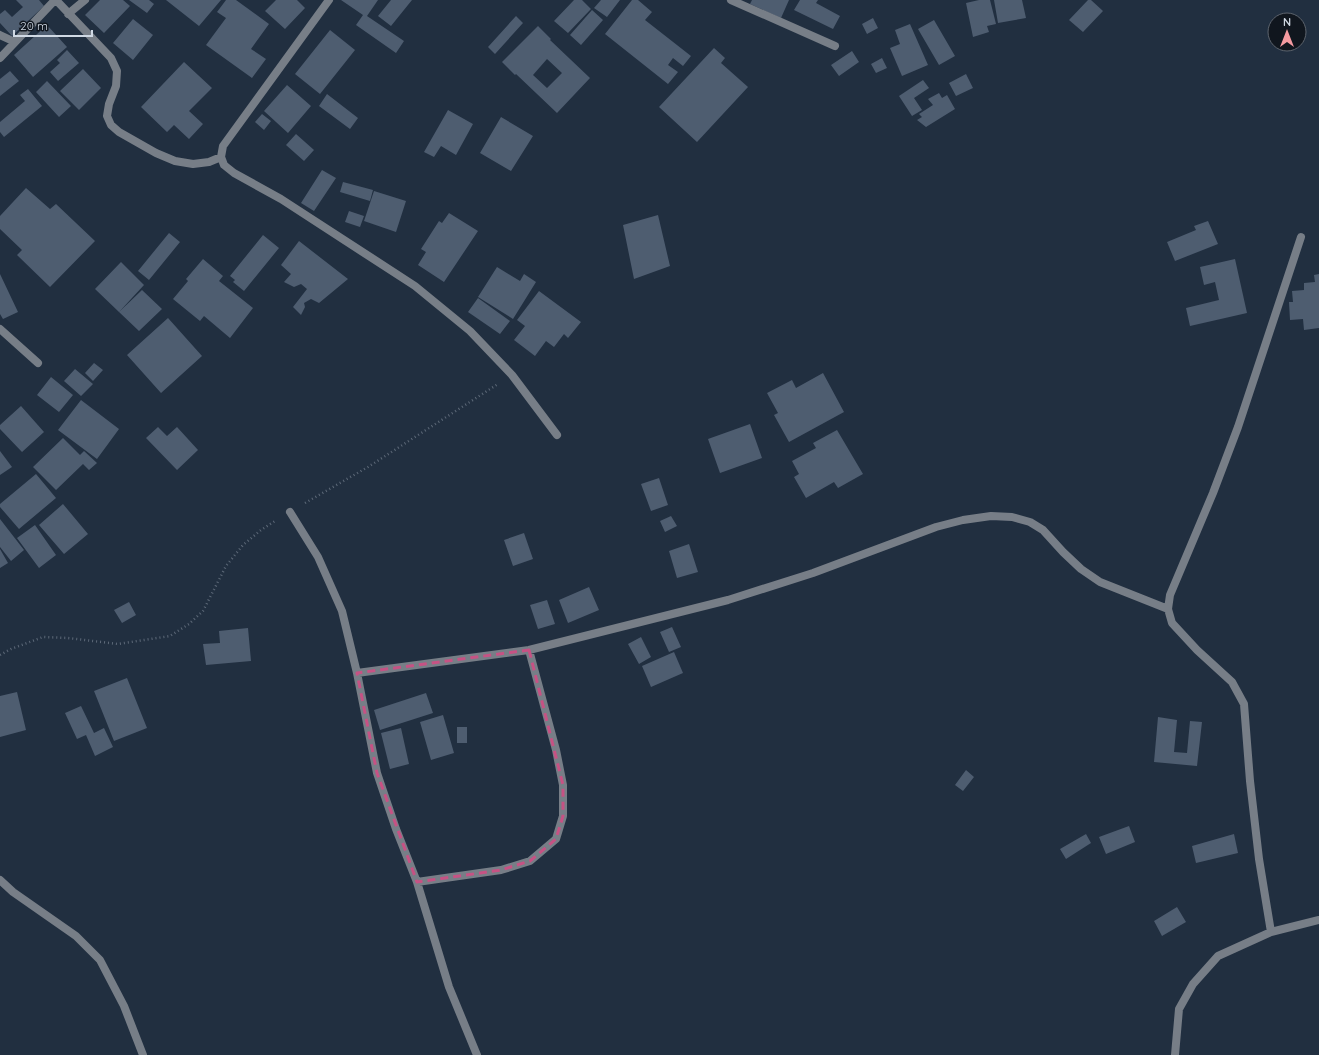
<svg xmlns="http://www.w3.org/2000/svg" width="1319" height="1055" font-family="Quicksand,sans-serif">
	<rect width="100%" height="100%" fill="#212f40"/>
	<!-- building -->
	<path fill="#4e5d70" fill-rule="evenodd" d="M 16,0 L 39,0 L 44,6 L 12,36 L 0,23 L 0,14 L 5,10 L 12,17 L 23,7 Z
		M 100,0 L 123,0 L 130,6 L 104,33 L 85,15 Z
		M 129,0 L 149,0 L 154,4 L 147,13 Z
		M 166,0 L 221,0 L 199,26 Z
		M 226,0 L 236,0 L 269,24 L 251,49 L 266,59 L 252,78 L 206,45 L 226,18 L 217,12 Z
		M 276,0 L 297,0 L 305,8 L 285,29 L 265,11 Z
		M 341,0 L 378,0 L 367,16 L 404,41 L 396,53 L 356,25 L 363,15 Z
		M 391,0 L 412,0 L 391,26 L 378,16 Z
		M 574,0 L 582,0 L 591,9 L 568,33 L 554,21 Z
		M 601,0 L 620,0 L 607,17 L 594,8 Z
		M 632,0 L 638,0 L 652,12 L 645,20 L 691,56 L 683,66 L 673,58 L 668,65 L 678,72 L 668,84 L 605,34 Z
		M 752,0 L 789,0 L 781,18 L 750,4 Z
		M 800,0 L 818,0 L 816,3 L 840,16 L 833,29 L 794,10 Z
		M 979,0 L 990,0 L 996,24 L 987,26 L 989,32 L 973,37 L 966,3 Z
		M 994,0 L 1022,0 L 1026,18 L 998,23 Z
		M 1088,0 L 1091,0 L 1103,11 L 1083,32 L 1069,20 Z
		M 592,10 L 603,20 L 581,45 L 570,35 Z
		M 516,16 L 523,23 L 495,54 L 488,47 Z
		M 873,18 L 878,28 L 867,34 L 862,24 Z
		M 133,19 L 153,35 L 133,60 L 113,43 Z
		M 934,20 L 955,56 L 939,65 L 918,29 Z
		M 910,24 L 928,65 L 902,76 L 890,48 L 900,44 L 895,30 Z
		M 47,25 L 67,47 L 33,77 L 14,55 Z
		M 538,26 L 551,39 L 550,40 L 590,78 L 557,113 L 516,74 L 515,75 L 502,62 ZM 547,59 L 562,73 L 547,88 L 533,75 Z
		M 330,30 L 355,50 L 320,94 L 295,74 Z
		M 714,48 L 725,58 L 721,63 L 748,87 L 697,142 L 659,107 Z
		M 67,50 L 79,63 L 58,81 L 50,72 L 60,63 L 57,60 Z
		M 852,51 L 859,62 L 839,76 L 831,65 Z
		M 882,58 L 887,68 L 876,73 L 871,64 Z
		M 184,62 L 212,88 L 189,111 L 203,124 L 189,139 L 174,125 L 167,132 L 141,107 Z
		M 83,69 L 101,88 L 79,110 L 60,91 Z
		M 10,71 L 19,81 L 0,96 L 0,79 Z
		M 966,74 L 973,88 L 956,96 L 949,83 Z
		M 923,80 L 929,88 L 914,98 L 922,110 L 912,116 L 899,96 Z
		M 47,81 L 71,106 L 59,117 L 36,92 Z
		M 287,85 L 311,106 L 288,133 L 264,111 Z
		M 28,89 L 42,106 L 4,137 L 0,132 L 0,122 L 25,101 L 20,95 Z
		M 939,93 L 942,98 L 947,95 L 955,109 L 926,127 L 917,120 L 922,117 L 919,114 L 933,105 L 928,99 Z
		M 327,94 L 358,118 L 350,129 L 319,106 Z
		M 448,110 L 473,124 L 456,155 L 441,146 L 434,157 L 424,152 Z
		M 262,114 L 271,121 L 264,130 L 255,122 Z
		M 501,117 L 533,136 L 511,171 L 480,153 Z
		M 296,134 L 314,150 L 304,161 L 286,145 Z
		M 322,170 L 336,178 L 314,211 L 301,203 Z
		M 343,182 L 373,190 L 370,201 L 340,192 Z
		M 26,188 L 50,209 L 56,204 L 95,241 L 50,287 L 17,255 L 22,250 L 0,229 L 0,216 Z
		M 374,191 L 406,201 L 396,232 L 364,221 Z
		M 349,211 L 364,216 L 360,227 L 345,222 Z
		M 449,213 L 478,231 L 444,282 L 418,265 L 426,252 L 421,249 L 439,221 L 442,223 Z
		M 658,215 L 670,266 L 634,279 L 623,225 Z
		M 1208,221 L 1218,244 L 1175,261 L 1167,242 L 1196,230 L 1194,226 Z
		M 169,233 L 180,242 L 149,280 L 138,271 Z
		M 263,235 L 279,248 L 244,291 L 233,282 L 235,280 L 230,276 Z
		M 299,241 L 348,279 L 319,303 L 311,299 L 304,303 L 305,307 L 301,315 L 293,307 L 307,289 L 301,284 L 294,287 L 284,282 L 291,274 L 281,265 Z
		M 203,259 L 223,276 L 219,281 L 253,308 L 230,338 L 204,316 L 200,321 L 173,299 L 188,281 L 186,279 Z
		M 1235,259 L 1247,313 L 1190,326 L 1186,308 L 1219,300 L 1215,282 L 1204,285 L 1200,267 Z
		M 121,262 L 144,285 L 119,312 L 95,289 Z
		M 497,267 L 520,281 L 524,274 L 536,282 L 513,319 L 478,297 Z
		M 0,274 L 18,312 L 3,319 L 0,314 Z
		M 1319,274 L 1319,328 L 1304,330 L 1303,319 L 1290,320 L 1289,302 L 1293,302 L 1292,291 L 1304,290 L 1304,283 L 1315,282 L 1314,275 Z
		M 142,290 L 162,309 L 139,331 L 119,312 Z
		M 539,291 L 581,322 L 568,338 L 564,334 L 554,347 L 546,341 L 535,356 L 514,340 L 525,326 L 517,320 Z
		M 478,298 L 510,321 L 500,334 L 468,312 Z
		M 168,318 L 202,356 L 161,393 L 127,355 Z
		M 94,363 L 103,370 L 93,381 L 85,373 Z
		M 75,369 L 93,384 L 81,396 L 64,381 Z
		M 823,373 L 844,412 L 789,442 L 774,415 L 778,413 L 767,393 L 792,380 L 796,388 Z
		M 51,377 L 73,395 L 59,412 L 37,395 Z
		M 81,400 L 119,429 L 97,459 L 58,430 Z
		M 21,406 L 44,432 L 22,452 L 0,429 L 0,425 Z
		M 750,424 L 762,458 L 720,473 L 708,439 Z
		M 158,427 L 167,436 L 177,427 L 198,450 L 177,470 L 146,438 Z
		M 837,430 L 863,474 L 838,488 L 834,482 L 806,498 L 794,477 L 799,474 L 792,461 L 816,448 L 813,443 Z
		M 63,438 L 80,455 L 84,451 L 97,463 L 89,470 L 83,464 L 56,490 L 33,467 Z
		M 0,451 L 12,467 L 0,475 Z
		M 36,474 L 56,498 L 19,529 L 0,507 L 0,504 Z
		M 659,478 L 668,505 L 651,511 L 641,484 Z
		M 63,504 L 88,534 L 64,554 L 39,525 Z
		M 671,516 L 677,526 L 665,532 L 660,521 Z
		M 0,519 L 24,550 L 11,561 L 0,547 Z
		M 35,525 L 56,555 L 39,568 L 17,538 Z
		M 524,533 L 533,559 L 513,566 L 504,540 Z
		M 689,544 L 698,572 L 677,578 L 669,551 Z
		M 0,549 L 8,563 L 0,568 Z
		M 589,587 L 599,610 L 568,623 L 559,600 Z
		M 547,600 L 555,624 L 538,629 L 530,605 Z
		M 129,602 L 136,615 L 122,623 L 114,610 Z
		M 672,627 L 681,647 L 669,652 L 660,632 Z
		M 248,628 L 251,661 L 206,665 L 203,644 L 220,643 L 219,631 Z
		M 641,637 L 651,657 L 639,664 L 628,644 Z
		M 674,652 L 683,673 L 651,687 L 642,666 Z
		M 127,678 L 147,728 L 114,741 L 94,691 Z
		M 17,692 L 26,730 L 0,737 L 0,696 Z
		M 426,693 L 433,713 L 380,730 L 374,710 Z
		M 81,706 L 94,733 L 104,728 L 113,747 L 95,756 L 86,735 L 77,739 L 65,713 Z
		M 443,715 L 454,753 L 431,760 L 420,722 Z
		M 1158,717 L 1177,720 L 1174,752 L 1187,753 L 1190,721 L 1202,722 L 1197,766 L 1154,762 Z
		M 457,727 L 467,727 L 467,743 L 457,743 Z
		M 401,728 L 409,764 L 390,769 L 381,733 Z
		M 966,770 L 974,777 L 963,791 L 955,785 Z
		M 1129,826 L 1135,842 L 1106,854 L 1099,837 Z
		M 1086,834 L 1091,843 L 1066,859 L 1060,849 Z
		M 1234,834 L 1238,853 L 1196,863 L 1192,846 Z
		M 1177,907 L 1186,922 L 1162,936 L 1154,921 Z"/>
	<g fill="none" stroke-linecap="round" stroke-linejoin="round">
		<!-- path -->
		<path stroke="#5d6978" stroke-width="2.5" stroke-dasharray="1 3" stroke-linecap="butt" d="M 305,503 L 368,467 L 498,384
			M 0,655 L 11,649 L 43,637 L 68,638 L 118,644 L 170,636 L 189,624 L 203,611 L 226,566 L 243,545 L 261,530 L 275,521"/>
		<!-- minor -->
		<path stroke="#777e87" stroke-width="8" d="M 56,0 L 111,58 L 117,71 L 116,86 L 109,104 L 107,116 L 111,125 L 119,132 L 156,153 L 175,161 L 193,164 L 209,162 L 221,157
			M 329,0 L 223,146 L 221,157 L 224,165 L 234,173 L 281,199 L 415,286 L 470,331 L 512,375 L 557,435
			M 731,0 L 835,46
			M 68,14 L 85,0
			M 0,35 L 15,42
			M 0,58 L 55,0
			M 0,329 L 38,363
			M 290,512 L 318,557 L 342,611 L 357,673 L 377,773 L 396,829 L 417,882 L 449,987 L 477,1055
			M 357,673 L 529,650 L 728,600 L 813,573 L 936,527 L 963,520 L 991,516 L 1012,517 L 1030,522 L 1043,530 L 1063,552 L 1081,569 L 1100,582 L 1168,609
			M 0,880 L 13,892 L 76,936 L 100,960 L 124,1006 L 143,1055
			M 417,882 L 501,870 L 530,861 L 556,839 L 563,816 L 563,785 L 556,750 L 529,650
			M 1271,932 L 1259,859 L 1250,781 L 1244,704 L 1232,682 L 1197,650 L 1172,623 L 1168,609 L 1170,595 L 1213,493 L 1238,427 L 1301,237
			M 1175,1055 L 1179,1009 L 1193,984 L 1218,956 L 1271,932 L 1319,920"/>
	</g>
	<!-- marked area -->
	<path fill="none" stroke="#c65284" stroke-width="3" stroke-dasharray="8 5" stroke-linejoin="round" d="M 529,650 L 563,785 L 563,816 L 556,839 L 530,861 L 501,870 L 417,882 L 377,773 L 357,673 Z"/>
	<!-- north arrow -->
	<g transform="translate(1287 32)"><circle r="19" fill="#10161e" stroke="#5d646d"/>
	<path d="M0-3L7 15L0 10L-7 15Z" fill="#f49aa0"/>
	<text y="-6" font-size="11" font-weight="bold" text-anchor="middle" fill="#d0d9e4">N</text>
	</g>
	<!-- scale -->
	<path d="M14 30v6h78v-6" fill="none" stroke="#d0d9e4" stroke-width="2"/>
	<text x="20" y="30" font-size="12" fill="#d0d9e4" stroke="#10161e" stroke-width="3" paint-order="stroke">20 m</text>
</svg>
